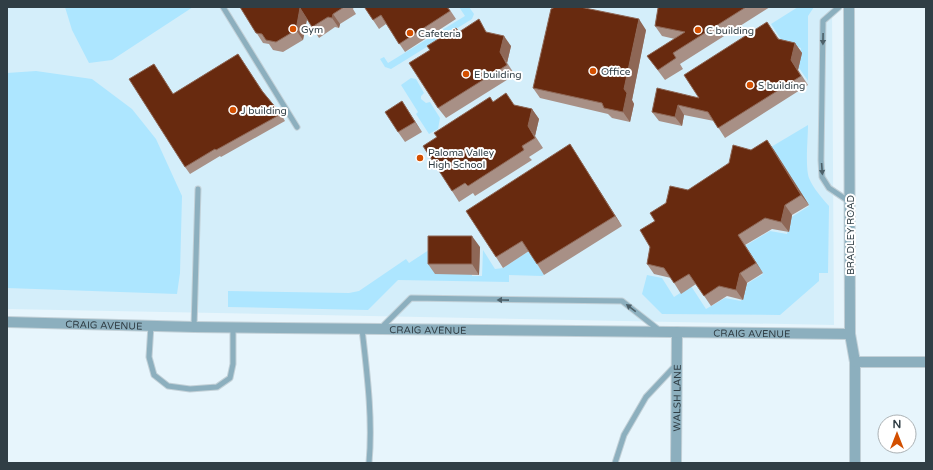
<svg xmlns="http://www.w3.org/2000/svg" width="933" height="470" font-family="'Varela Round',sans-serif">
	<rect width="100%" height="100%" fill="#e7f5fc"/>
	<!-- built -->
	<path fill="#d4eefa" d="M 7,7 L 832,7 L 834,325 L 7,309 Z"/>
	<!-- green -->
	<path fill="#ade6ff" d="M 65,7 L 193,7 L 112,60 L 89,63 L 72,30 Z
		M 459,7 L 469,7 L 474,14 L 472,19 L 391,69 L 385,67 L 380,59 L 384,57 L 388,63 L 465,16 Z
		M 798,7 L 814,7 L 808,16 L 808,81 L 797,65 L 801,48 L 784,44 L 771,24 Z
		M 36,71 L 92,79 L 132,109 L 156,139 L 182,196 L 180,273 L 177,294 L 7,288 L 7,73 Z
		M 411,78 L 416,79 L 424,93 L 421,96 L 421,99 L 426,103 L 430,102 L 440,118 L 438,129 L 429,134 L 416,114 L 418,112 L 401,85 Z
		M 808,125 C 808,138 805,166 809,178 C 813,188 822,198 829,206 L 828,273 L 819,273 L 819,281 L 780,315 L 662,314 L 642,294 L 647,275 L 662,278 L 674,297 L 691,286 L 706,309 L 725,298 L 741,301 L 745,285 L 763,274 L 745,246 L 770,231 L 787,234 L 790,218 L 809,206 L 771,147 Z
		M 432,248 L 472,274 L 472,276 L 482,276 L 483,250 L 495,269 L 503,268 L 529,251 L 544,275 L 542,276 L 509,275 L 509,282 L 398,280 L 368,310 L 228,307 L 228,291 L 349,293 L 359,291 L 406,259 L 409,263 Z"/>
	<g fill="none" stroke-linecap="round" stroke-linejoin="round">
		<defs>
			<path id="service" d="M 223,7 L 297,127
				M 839,7 L 823,21 L 821,160 L 822,177 L 829,188 L 850,202
				M 151,325 L 149,357 L 154,375 L 168,386 L 190,389 L 217,387 L 230,378 L 233,364 L 233,327
				M 194,327 L 198,189
				M 362,329 C 367,373 373,419 369,463
				M 380,329 L 411,298 L 622,301 L 659,330
				M 615,463 L 624,435 L 646,397 L 676,365"/>
			<g id="minor">
				<path d="M 850,334 L 855,362 L 855,463"/>
				<path d="M 855,362 L 926,362"/>
				<path id="s1" d="M 676,463 L 677,332"/>
			</g>
			<g id="tertiary">
				<path id="s2" d="M 7,322 L 194,327 L 850,334 L 849,7"/>
			</g>
		</defs>
		<!-- service casing -->
		<use href="#service" stroke="#c2d0d7" stroke-width="7"/>
		<!-- minor casing -->
		<use href="#minor" stroke="#c2d0d7" stroke-width="12"/>
		<!-- tertiary casing -->
		<use href="#tertiary" stroke="#c2d0d7" stroke-width="12"/>
		<!-- service -->
		<use href="#service" stroke="#8cafbe" stroke-width="5"/>
		<!-- minor -->
		<use href="#minor" stroke="#8cafbe" stroke-width="10"/>
		<!-- tertiary -->
		<use href="#tertiary" stroke="#8cafbe" stroke-width="10"/>
	</g>
	<!-- wall -->
	<path fill="#a89086" d="M 240,7 L 354,7 L 353,9 L 356,14 L 340,24 L 339,28 L 335,27 L 319,38 L 307,19 L 303,40 L 283,52 L 273,50 L 269,44 L 263,43 Z
		M 448,7 L 456,19 L 405,52 L 386,24 L 379,29 L 365,8 Z
		M 657,7 L 770,7 L 680,64 L 683,69 L 665,80 L 647,56 L 675,39 L 662,36 L 655,26 L 658,8 Z
		M 646,30 L 632,100 L 634,104 L 630,122 L 612,118 L 608,114 L 540,98 L 533,88 Z
		M 459,32 L 487,32 L 511,46 L 507,63 L 515,75 L 446,118 L 438,108 L 430,50 Z
		M 774,32 L 779,39 L 795,43 L 802,53 L 798,70 L 808,85 L 725,138 L 714,121 L 684,115 L 682,126 L 659,121 L 652,112 L 699,98 Z
		M 238,54 L 264,93 L 281,114 L 285,121 L 221,157 L 220,156 L 190,174 L 185,167 L 159,71 L 173,94 Z
		M 402,101 L 422,132 L 405,142 L 398,132 Z
		M 493,102 L 515,105 L 532,109 L 539,119 L 535,136 L 543,148 L 529,157 L 532,160 L 475,196 L 473,193 L 459,202 L 452,191 L 437,137 Z
		M 767,140 L 774,150 L 809,205 L 792,215 L 789,232 L 772,229 L 745,245 L 763,273 L 747,283 L 743,300 L 727,296 L 711,306 L 696,284 L 681,294 L 671,278 L 654,274 L 647,264 L 650,247 L 655,221 L 688,190 Z
		M 570,144 L 577,155 L 622,226 L 544,275 L 529,251 L 503,268 L 496,257 Z
		M 480,247 L 479,275 L 435,274 L 428,264 Z"/>
	<!-- shaded-wall -->
	<path fill="#8e6756" d="M 300,8 L 307,19 L 303,40 L 296,30 Z
		M 333,14 L 340,24 L 339,28 L 332,18 Z
		M 639,19 L 646,30 L 632,100 L 634,104 L 630,122 L 623,112 L 624,89 Z
		M 504,36 L 511,46 L 507,63 L 515,75 L 500,52 Z
		M 795,43 L 802,53 L 798,70 L 808,85 L 791,60 Z
		M 402,101 L 409,112 L 422,132 L 415,122 Z
		M 678,105 L 684,115 L 682,126 L 675,117 Z
		M 532,109 L 539,119 L 535,136 L 543,148 L 528,126 Z
		M 767,140 L 774,150 L 809,205 L 801,195 Z
		M 570,144 L 577,155 L 622,226 L 615,216 Z
		M 785,205 L 792,215 L 789,232 L 781,222 Z
		M 738,235 L 745,245 L 763,273 L 756,263 Z
		M 472,236 L 480,247 L 479,275 L 472,264 Z
		M 740,273 L 747,283 L 743,300 L 736,290 Z"/>
	<!-- building -->
	<path fill="#682a0f" stroke="#8e6756" d="M 240,7 L 344,7 L 333,14 L 332,18 L 328,17 L 312,27 L 300,8 L 296,30 L 276,42 L 266,40 L 262,34 L 256,33 Z
		M 367,7 L 447,7 L 450,11 L 399,44 L 381,15 L 373,20 L 365,8 Z
		M 555,7 L 580,7 L 639,19 L 624,89 L 627,93 L 623,112 L 604,108 L 602,103 L 533,88 L 551,9 Z
		M 657,7 L 746,7 L 673,53 L 676,58 L 658,70 L 647,56 L 685,32 L 655,26 L 658,8 Z
		M 479,19 L 486,32 L 504,36 L 500,52 L 507,65 L 438,108 L 409,63 L 430,50 L 427,46 L 456,28 L 459,32 Z
		M 767,22 L 778,39 L 795,43 L 791,60 L 801,76 L 718,128 L 708,112 L 678,105 L 675,117 L 652,112 L 657,88 L 699,98 L 684,75 Z
		M 238,54 L 262,91 L 281,114 L 216,150 L 215,149 L 185,167 L 129,79 L 154,64 L 173,94 Z
		M 506,93 L 514,105 L 532,109 L 528,126 L 535,138 L 522,146 L 524,150 L 468,186 L 465,183 L 452,191 L 423,146 L 437,137 L 434,133 L 490,97 L 493,102 Z
		M 402,101 L 415,122 L 398,132 L 385,112 Z
		M 767,140 L 801,195 L 785,205 L 781,222 L 765,218 L 738,235 L 756,263 L 740,273 L 736,290 L 719,286 L 704,296 L 689,274 L 674,283 L 664,268 L 647,264 L 650,247 L 640,230 L 655,221 L 650,213 L 666,203 L 670,186 L 688,190 L 729,163 L 733,145 L 751,150 Z
		M 570,144 L 615,216 L 537,264 L 522,241 L 496,257 L 466,211 Z
		M 428,236 L 472,236 L 472,264 L 428,264 Z"/>
	<!-- one-way arrows -->
	<defs><path id="oneway-solid" d="M-6-.8H1V-3.2L6.5 0L1 3.2V.8H-6Z"/></defs>
	<g fill="#4c6069">
		<use href="#oneway-solid" transform="translate(823 39) rotate(91)"/>
		<use href="#oneway-solid" transform="translate(822 169) rotate(86)"/>
		<use href="#oneway-solid" transform="translate(503 300) rotate(-179)"/>
		<use href="#oneway-solid" transform="translate(631 308) rotate(-143)"/>
	</g>
	<!-- markers -->
	<g fill="#d34f00" stroke="#fff" stroke-width="1.5">
		<circle cx="293" cy="29" r="4"/>
		<circle cx="698" cy="30" r="4"/>
		<circle cx="410" cy="33" r="4"/>
		<circle cx="593" cy="71" r="4"/>
		<circle cx="466" cy="74" r="4"/>
		<circle cx="750" cy="85" r="4"/>
		<circle cx="233" cy="110" r="4"/>
		<circle cx="420" cy="158" r="4"/>
	</g>
	<g text-anchor="middle" stroke-width="4" stroke-linejoin="round" paint-order="stroke">
		<!-- poi labels -->
		<g font-size="10" fill="#303e45" stroke="#fff" text-anchor="start">
			<text x="301" y="33">Gym</text>
			<text x="706" y="34">C building</text>
			<text x="418" y="37">Cafeteria</text>
			<text x="601" y="75">Office</text>
			<text x="474" y="78">E building</text>
			<text x="758" y="89">S building</text>
			<text x="241" y="114">J building</text>
			<text x="428" y="156">Paloma Valley<tspan x="428" dy="12">High School</tspan></text>
		</g>
		<!-- street labels -->
		<g font-size="10" fill="#303e45" stroke="#fff">
			<text transform="translate(850 235) rotate(-90)" y="4">BRADLEY ROAD</text>
			<text dy="4" stroke="none"><textPath href="#s2" startOffset="97">CRAIG AVENUE</textPath></text>
			<text dy="4" stroke="none"><textPath href="#s2" startOffset="421">CRAIG AVENUE</textPath></text>
			<text dy="4" stroke="none"><textPath href="#s2" startOffset="745">CRAIG AVENUE</textPath></text>
			<text dy="4" stroke="none"><textPath href="#s1" startOffset="65">WALSH LANE</textPath></text>
		</g>
	</g>
	<!-- border -->
	<rect width="933" height="470" fill="none" stroke="#303e45" stroke-width="16"/>
	<!-- north arrow -->
	<g transform="translate(897 434)"><circle r="19" fill="#ffffff" stroke="#acb2b5"/>
	<path d="M0-3L7 15L0 10L-7 15Z" fill="#d34f00"/>
	<text y="-6" font-size="11" font-weight="bold" text-anchor="middle" fill="#303e45">N</text>
	</g>
</svg>
